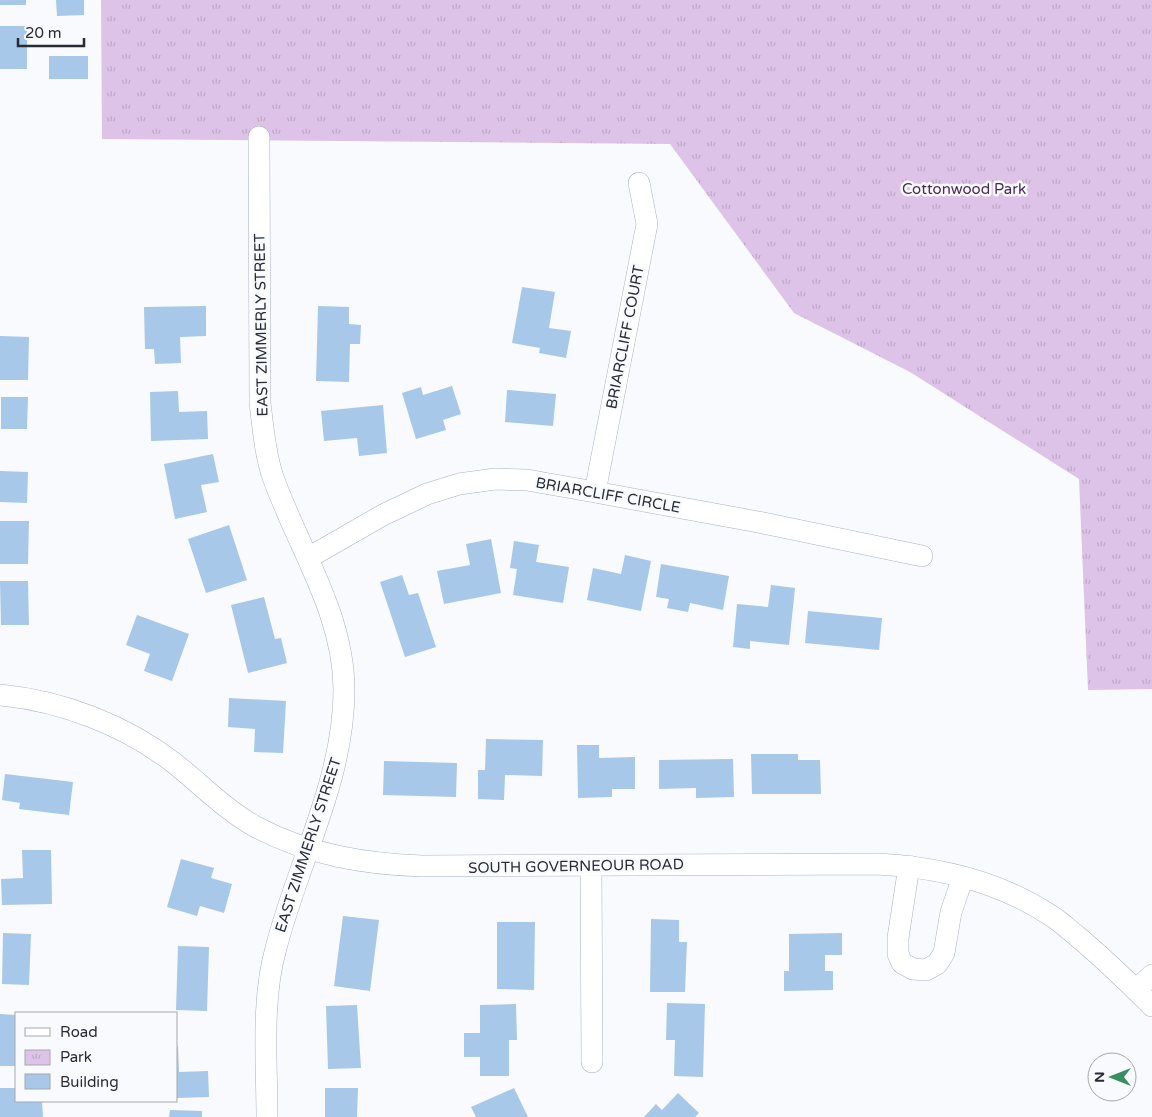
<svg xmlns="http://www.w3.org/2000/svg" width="1152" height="1117" font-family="'Varela Round',sans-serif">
	<defs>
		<pattern id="park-tufts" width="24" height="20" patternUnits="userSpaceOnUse" patternTransform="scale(1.25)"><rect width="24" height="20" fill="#ddc3e7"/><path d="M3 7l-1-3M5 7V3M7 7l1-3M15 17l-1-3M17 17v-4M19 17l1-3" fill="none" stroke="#bea8c7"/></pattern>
	</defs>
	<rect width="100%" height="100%" fill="#f8fafe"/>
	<!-- park -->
	<path fill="url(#park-tufts)" d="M 101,0 L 1152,0 L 1152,689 L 1088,690 L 1079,479 L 910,372 L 794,313 L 670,144 L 102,139 Z"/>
	<!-- building -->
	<path fill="#a7c8e8" d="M 0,0 L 26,0 L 26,5 L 0,5 Z
		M 56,0 L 84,0 L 84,15 L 57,16 Z
		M 0,26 L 27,26 L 27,69 L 0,69 Z
		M 49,56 L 88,56 L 88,79 L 49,79 Z
		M 522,287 L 555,292 L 549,328 L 571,331 L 566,358 L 539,353 L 540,348 L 512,343 Z
		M 206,306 L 206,336 L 180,337 L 181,363 L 155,364 L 154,349 L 145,349 L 144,307 Z
		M 318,306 L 349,307 L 349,324 L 361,325 L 360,344 L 350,344 L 349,382 L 316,381 Z
		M 0,336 L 29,337 L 28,380 L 0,380 Z
		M 452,386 L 461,414 L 443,420 L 446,430 L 416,439 L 402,393 L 421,387 L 423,395 Z
		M 507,390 L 556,394 L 553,426 L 505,422 Z
		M 178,391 L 179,412 L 207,411 L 208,439 L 151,441 L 150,392 Z
		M 1,397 L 28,397 L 27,429 L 1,429 Z
		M 383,405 L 387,453 L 359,456 L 357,438 L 324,441 L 321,411 Z
		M 213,454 L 219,482 L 201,485 L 207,512 L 175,519 L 164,464 Z
		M 0,471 L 28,472 L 27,503 L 0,502 Z
		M 0,521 L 29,521 L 28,564 L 0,564 Z
		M 229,525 L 247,580 L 206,593 L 188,539 Z
		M 491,539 L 501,593 L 444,604 L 437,571 L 470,565 L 466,544 Z
		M 514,541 L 539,545 L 536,562 L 569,567 L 563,603 L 513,595 L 517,569 L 510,568 Z
		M 625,555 L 651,561 L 641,611 L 587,600 L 593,568 L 621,574 Z
		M 661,564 L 729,576 L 723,610 L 690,603 L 688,612 L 667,608 L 669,599 L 656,597 Z
		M 402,575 L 409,595 L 418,593 L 436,647 L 405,657 L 380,582 Z
		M 0,581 L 28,581 L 29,625 L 1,625 Z
		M 771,585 L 795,588 L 789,645 L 750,641 L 750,649 L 733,647 L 737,604 L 768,607 Z
		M 264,597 L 275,639 L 281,638 L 287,663 L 248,673 L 231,605 Z
		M 808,611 L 882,618 L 879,650 L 805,643 Z
		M 137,615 L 189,634 L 172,681 L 144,671 L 150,654 L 126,645 Z
		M 229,698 L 286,701 L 283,753 L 254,752 L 255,729 L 228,727 Z
		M 486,739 L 543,740 L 542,776 L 505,775 L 504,800 L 478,799 L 478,770 L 485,770 Z
		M 577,745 L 599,745 L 599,758 L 635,757 L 635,789 L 612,789 L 612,797 L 578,798 Z
		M 751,754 L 798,754 L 798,760 L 820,760 L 821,794 L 752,794 Z
		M 733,759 L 734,797 L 696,798 L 696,788 L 659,789 L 659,760 Z
		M 384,761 L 457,763 L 456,797 L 383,795 Z
		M 5,774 L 73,782 L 69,815 L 19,809 L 20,803 L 2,800 Z
		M 22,850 L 51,850 L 52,904 L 2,905 L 1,879 L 23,878 Z
		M 181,859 L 214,868 L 211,878 L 232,884 L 224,913 L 200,906 L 197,916 L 167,907 Z
		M 343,916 L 379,920 L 370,991 L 334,986 Z
		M 651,919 L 679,920 L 679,942 L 687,942 L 685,992 L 650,992 Z
		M 497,922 L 535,922 L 534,990 L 497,989 Z
		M 3,933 L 31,934 L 29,985 L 2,984 Z
		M 842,933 L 842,955 L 825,955 L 825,971 L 833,971 L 833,990 L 784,991 L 784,971 L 789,971 L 789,934 Z
		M 178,946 L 209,947 L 207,1011 L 176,1010 Z
		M 667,1003 L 705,1004 L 703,1077 L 674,1076 L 675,1040 L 666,1040 Z
		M 516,1004 L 517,1040 L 509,1040 L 509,1076 L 480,1076 L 480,1057 L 464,1057 L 464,1033 L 480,1033 L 480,1005 Z
		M 357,1005 L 361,1068 L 328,1069 L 326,1006 Z
		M 0,1014 L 16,1015 L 16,1066 L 0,1066 Z
		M 176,1046 L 178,1046 L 179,1072 L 208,1071 L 209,1097 L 176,1098 Z
		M 0,1088 L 16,1088 L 16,1101 L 42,1101 L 43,1117 L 0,1117 Z
		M 325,1088 L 358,1088 L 357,1117 L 325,1117 Z
		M 514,1088 L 528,1117 L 476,1117 L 471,1107 Z
		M 678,1093 L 699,1113 L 695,1117 L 644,1117 L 656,1104 L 662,1110 Z
		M 170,1110 L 202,1111 L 202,1117 L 169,1117 Z"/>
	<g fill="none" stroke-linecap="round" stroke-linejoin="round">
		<defs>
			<path id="minor" d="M 259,137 L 260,403 C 263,427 265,454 273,477 C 298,548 344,613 344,690 C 344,780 298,862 276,948 C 261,1001 267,1063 267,1117
				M 595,492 L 647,224 L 639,183
				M 308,558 L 383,515 L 427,494 L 459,484 L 495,479 L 527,480 L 595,492 L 758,522 L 922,556
				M 0,695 C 62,701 125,725 174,763 C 202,785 226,811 258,828 C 310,855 365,864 422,866 L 877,864 C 938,867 998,881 1050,915 C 1060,921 1068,929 1077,936 C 1103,958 1128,982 1152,1006
				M 591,865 L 592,1062
				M 909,866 L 898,938 L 898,954 L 902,963 L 913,969 L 926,970 L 937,964 L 944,953 L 951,912 L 963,877
				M 1136,990 L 1152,975"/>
		</defs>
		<!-- minor casing -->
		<use href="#minor" stroke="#a9b1c7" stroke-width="22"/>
		<!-- minor -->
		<use href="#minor" stroke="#fff" stroke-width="21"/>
	</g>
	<g text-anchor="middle" stroke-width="5" stroke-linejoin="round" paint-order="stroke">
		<!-- park labels -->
		<g font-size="15" fill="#4b2958" stroke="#f8fafe">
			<text x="964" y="194">Cottonwood Park</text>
		</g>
		<!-- street labels -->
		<g font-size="15" fill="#282b34" stroke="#f8fafe">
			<text transform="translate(261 325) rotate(-91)" y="5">EAST ZIMMERLY STREET</text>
			<text transform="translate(625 337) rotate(-79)" y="5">BRIARCLIFF COURT</text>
			<text transform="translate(608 495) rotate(10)" y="5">BRIARCLIFF CIRCLE</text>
			<text transform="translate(308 845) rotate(-72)" y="5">EAST ZIMMERLY STREET</text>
			<text transform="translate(576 866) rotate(-1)" y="5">SOUTH GOVERNEOUR ROAD</text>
		</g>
	</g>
	<!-- legend -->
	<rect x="15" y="1012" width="162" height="90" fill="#f8fafe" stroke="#a5a7ad"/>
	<rect x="25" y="1028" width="25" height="8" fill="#ffffff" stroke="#a5a7ad"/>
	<text x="60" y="1037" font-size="15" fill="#282b34">Road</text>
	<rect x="25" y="1050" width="25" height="15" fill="url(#park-tufts)" stroke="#a5a7ad"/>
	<text x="60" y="1062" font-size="15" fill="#282b34">Park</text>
	<rect x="25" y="1074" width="25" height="15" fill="#a7c8e8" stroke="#a5a7ad"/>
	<text x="60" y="1087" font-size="15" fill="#282b34">Building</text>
	<!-- north arrow -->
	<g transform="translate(1112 1077) rotate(270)"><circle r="24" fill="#f8fafe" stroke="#a5a7ad"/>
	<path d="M0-4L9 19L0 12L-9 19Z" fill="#398e61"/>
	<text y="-8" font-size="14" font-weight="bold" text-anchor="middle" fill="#282b34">N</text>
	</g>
	<!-- scale -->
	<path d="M18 38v8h66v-8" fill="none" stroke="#282b34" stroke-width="2.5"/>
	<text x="25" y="38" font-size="15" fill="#282b34" stroke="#f8fafe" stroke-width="4" paint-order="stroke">20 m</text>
</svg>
